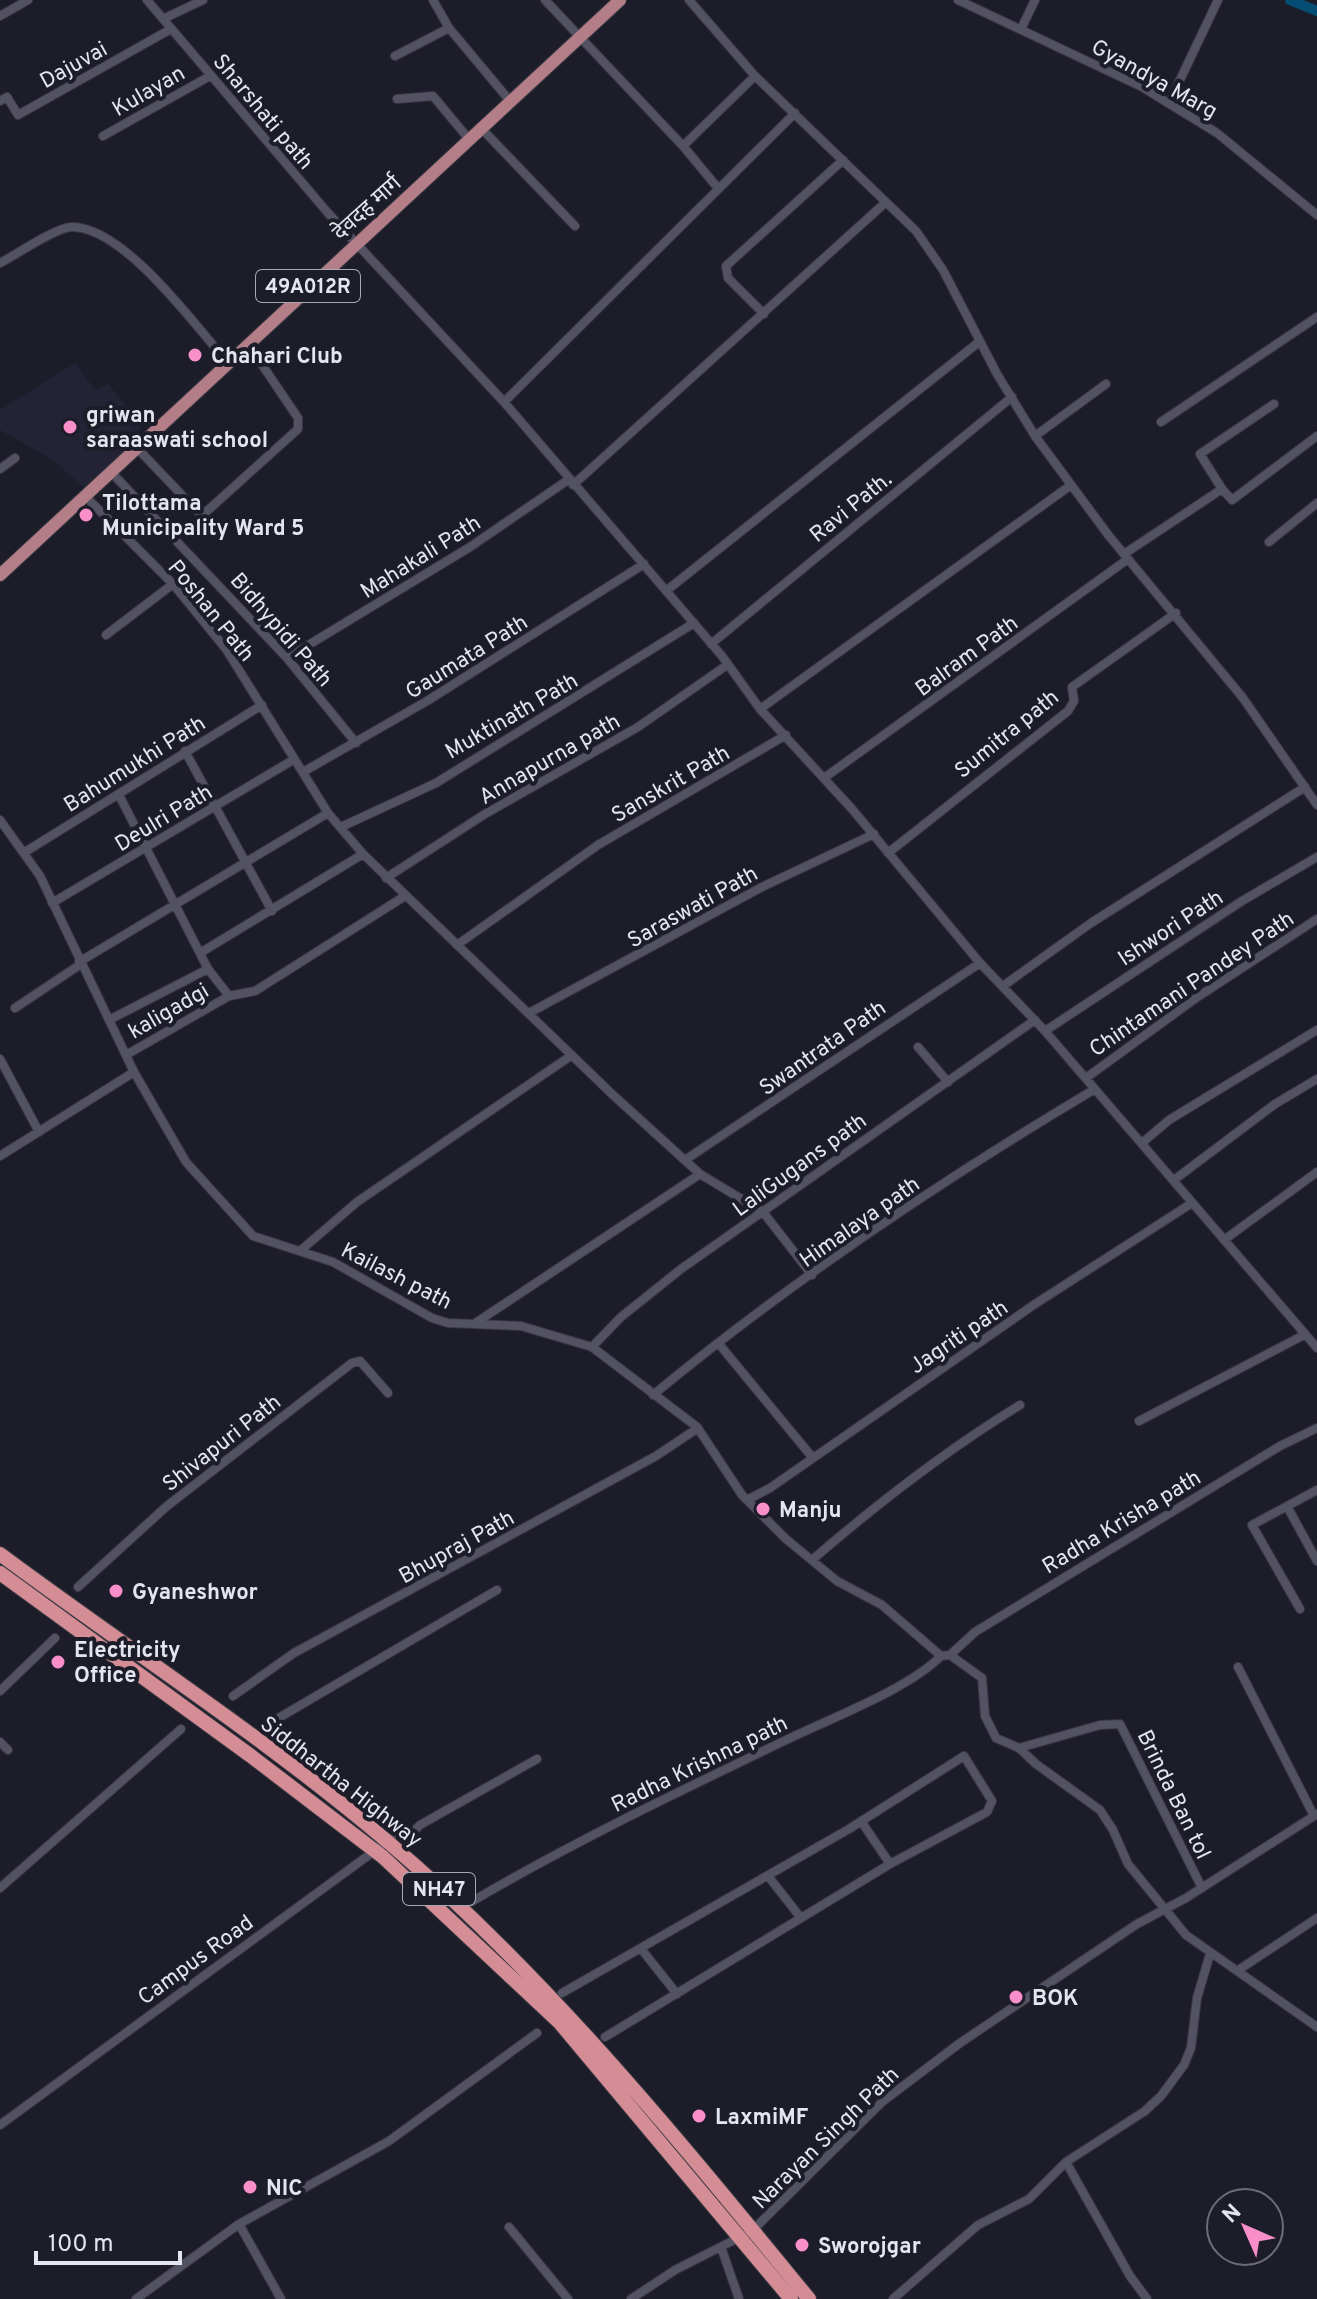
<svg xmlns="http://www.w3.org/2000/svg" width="1317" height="2299" font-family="Overpass,'Noto Sans Devanagari',sans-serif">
	<rect width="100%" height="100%" fill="#1d1d2a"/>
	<!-- built -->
	<path fill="#242235" d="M 75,363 L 96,391 L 108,384 L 140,423 L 139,439 L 84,488 L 52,459 L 0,430 L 0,410 Z"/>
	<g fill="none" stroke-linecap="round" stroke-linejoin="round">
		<!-- canal -->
		<path stroke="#044e74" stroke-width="10" d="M 1290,0 L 1317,11"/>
		<defs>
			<path id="minor" d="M 147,0 L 328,213 L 504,402 L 722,656 L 760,709 L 852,809 L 980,963 L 1045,1031 L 1317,1348
				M 433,0 L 449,28 L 510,101
				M 545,0 L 683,146
				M 689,0 L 755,76 L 916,231 L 943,270 L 997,374 L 1035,436 L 1109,536 L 1243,698 L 1317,805
				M 958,0 L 1142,87 L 1217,133 L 1317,215
				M 0,16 L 28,0
				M 163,19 L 203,0
				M 1021,29 L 1035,0
				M 395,56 L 449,28
				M 397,99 L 433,96 L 468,138
				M 0,101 L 7,97 L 18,115 L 171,29
				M 1169,103 L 1218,0
				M 480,127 L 575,226
				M 103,136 L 210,76
				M 717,187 L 683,146 L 755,76
				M 0,263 C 16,255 56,227 72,227 C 124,227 195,325 228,363
				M 764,314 L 728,278 L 726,266 L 843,160
				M 504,402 L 795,113
				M 1161,422 L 1317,317
				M 1035,436 L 1106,384
				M 138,449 L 197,511 L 206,512 L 298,429 L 298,418 L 248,344
				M 0,469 L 15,458
				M 111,472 L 287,658 L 356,743
				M 573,485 L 886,202
				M 1222,489 L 1200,454 L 1274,404
				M 85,496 L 173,584 L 226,649 L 328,813 L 363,854 L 613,1095 L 700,1174 L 763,1212 L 812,1275
				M 1269,542 L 1317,503
				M 1124,554 L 1222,489 L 1232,500 L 1317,436
				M 666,591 L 979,342
				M 106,635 L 173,584
				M 711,644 L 1012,397
				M 287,658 L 470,547 L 568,480
				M 760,709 L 1071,485
				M 185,751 L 272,911
				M 303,772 L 427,701 L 644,564
				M 824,778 L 1128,559
				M 119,795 L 208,969 L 229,996
				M 0,820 L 40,876 L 134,1072 L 186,1162 L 253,1236 L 333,1262 L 432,1318 L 448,1323 L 521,1326 L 592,1347 L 697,1427 L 742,1495 L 786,1539 L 837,1581 L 882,1605 L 941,1656
				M 341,827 L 436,783 L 694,623
				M 25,852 L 262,705
				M 888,853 L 1068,711 L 1074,701 L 1072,687 L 1176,613
				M 386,878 L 485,814 L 638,727 L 727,665
				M 52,903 L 293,760
				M 457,945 L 598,845 L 786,735
				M 200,953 L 363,854
				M 79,962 L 328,813
				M 1003,986 L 1091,923 L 1305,787
				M 15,1008 L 81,964
				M 529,1013 L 762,887 L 874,834
				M 109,1020 L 208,969
				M 1045,1031 L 1242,901 L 1317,857
				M 918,1047 L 948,1082
				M 126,1055 L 229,996 L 255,991 L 405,896
				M 0,1059 L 39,1132
				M 1086,1078 L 1196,998 L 1317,919
				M 1142,1143 L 1169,1120 L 1317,1030
				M 0,1156 L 134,1072
				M 685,1160 L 980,963
				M 1174,1180 L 1275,1104 L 1317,1079
				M 1224,1240 L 1317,1172
				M 300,1251 L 357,1202 L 572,1055
				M 474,1324 L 700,1174
				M 719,1344 L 812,1457
				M 592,1347 L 621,1317 L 681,1269 L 1035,1020
				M 653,1395 C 791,1281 942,1180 1095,1089
				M 1139,1421 L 1304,1335
				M 747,1500 L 770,1488 L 1035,1304 L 1192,1203
				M 1288,1508 L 1317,1561
				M 812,1560 C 878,1503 945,1451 1020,1405
				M 78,1587 L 167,1506 L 352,1363 L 360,1361 L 388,1393
				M 1300,1609 L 1252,1525 L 1317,1490
				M 950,1655 L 975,1632 L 1280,1446 L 1317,1428
				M 941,1656 L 950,1655 L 982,1678 L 985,1716 L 996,1738 L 1019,1748 L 1036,1764 L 1100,1810 L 1113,1830 L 1128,1864 L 1186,1935 L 1317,2027
				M 1238,1667 L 1314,1816
				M 0,1691 L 55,1638
				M 233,1696 L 294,1653 L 656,1456 L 698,1428
				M 270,1723 L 497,1590
				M 0,1742 L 8,1750
				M 1019,1748 L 1100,1725 L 1120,1724 L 1202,1888
				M 861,1821 L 890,1864
				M 768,1876 L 801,1918
				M 0,1888 L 181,1729
				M 471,1902 C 573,1842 680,1791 786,1740 C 831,1718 907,1690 941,1656
				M 642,1950 L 677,1994
				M 1240,1969 L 1317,1918
				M 562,1993 L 849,1829 L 964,1756 L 992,1801 L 987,1812 L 890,1864 L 605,2037
				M 0,2125 L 388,1841 L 398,1830 L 412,1833 L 420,1825 L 537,1759
				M 1066,2162 L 1130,2276 L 1147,2299
				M 239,2224 L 281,2299
				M 509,2227 L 568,2299
				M 721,2247 L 739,2299
				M 136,2299 L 239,2224 L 389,2141 L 537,2033
				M 631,2299 L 675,2270 L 752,2231 L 882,2102 L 960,2043 L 1137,1924 L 1186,1898 L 1317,1814
				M 893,2299 L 978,2225 L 1029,2199 L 1066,2162 L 1145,2111 L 1161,2096 L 1184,2065 L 1191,2048 L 1197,1998 L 1210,1954"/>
			<path id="primary" d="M 0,575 L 620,0"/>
			<path id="trunk" d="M 0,1554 C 129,1650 266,1738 388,1842 C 546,1976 678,2139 809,2299
				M 0,1573 L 251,1756 L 383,1857 L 560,2023 L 791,2299"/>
		</defs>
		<!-- minor casing -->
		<use href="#minor" stroke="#393842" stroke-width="10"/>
		<!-- primary casing -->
		<use href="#primary" stroke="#393842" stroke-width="14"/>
		<!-- trunk casing -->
		<use href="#trunk" stroke="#393842" stroke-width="16"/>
		<!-- minor -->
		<use href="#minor" stroke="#535263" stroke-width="8"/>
		<!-- primary -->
		<use href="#primary" stroke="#b47e88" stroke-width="12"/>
		<!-- trunk -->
		<use href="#trunk" stroke="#d48d94" stroke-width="14"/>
	</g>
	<!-- markers -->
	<g fill="#f98fca" stroke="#1d1d2a" stroke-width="3">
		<circle cx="195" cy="355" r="8"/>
		<circle cx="70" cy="427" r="8"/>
		<circle cx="86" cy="515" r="8"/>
		<circle cx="763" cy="1509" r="8"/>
		<circle cx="116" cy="1591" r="8"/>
		<circle cx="58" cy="1662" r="8"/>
		<circle cx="1016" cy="1997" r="8"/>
		<circle cx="699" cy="2116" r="8"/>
		<circle cx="250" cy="2187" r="8"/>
		<circle cx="802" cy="2245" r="8"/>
	</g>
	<g text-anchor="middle" stroke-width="8" stroke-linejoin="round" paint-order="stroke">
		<!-- shield labels -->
		<g fill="#1d1d2a" stroke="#a9a9b3" stroke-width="2">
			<rect x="256" y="270" width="104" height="32" rx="6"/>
			<rect x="403" y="1873" width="72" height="32" rx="6"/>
		</g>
		<g font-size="20" font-weight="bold" fill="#e5e5ee">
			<text x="308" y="293">49A012R</text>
			<text x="439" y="1896">NH47</text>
		</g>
		<!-- street labels -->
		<g font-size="22" fill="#e5e5ee" stroke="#1d1d2a">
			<text transform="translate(73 64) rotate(-29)" y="8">Dajuvai</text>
			<text transform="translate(1155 78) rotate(29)" y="8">Gyandya Marg</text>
			<text transform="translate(148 90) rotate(-30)" y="8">Kulayan</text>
			<text transform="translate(264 111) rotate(50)" y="8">Sharshati path</text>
			<text transform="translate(366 207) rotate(-42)" y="8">देवदह मार्ग</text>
			<text transform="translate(850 506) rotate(-39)" y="8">Ravi Path.</text>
			<text transform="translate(420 556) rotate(-32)" y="8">Mahakali Path</text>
			<text transform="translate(212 610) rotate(51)" y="8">Poshan Path</text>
			<text transform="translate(282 629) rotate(49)" y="8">Bidhypidi Path</text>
			<text transform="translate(966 655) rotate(-36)" y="8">Balram Path</text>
			<text transform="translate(466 656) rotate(-32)" y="8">Gaumata Path</text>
			<text transform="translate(511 715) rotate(-30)" y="8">Muktinath Path</text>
			<text transform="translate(1006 733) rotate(-39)" y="8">Sumitra path</text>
			<text transform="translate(549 758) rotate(-30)" y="8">Annapurna path</text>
			<text transform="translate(134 763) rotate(-32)" y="8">Bahumukhi Path</text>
			<text transform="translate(670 783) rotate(-30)" y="8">Sanskrit Path</text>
			<text transform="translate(163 817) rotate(-31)" y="8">Deulri Path</text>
			<text transform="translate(692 906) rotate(-29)" y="8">Saraswati Path</text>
			<text transform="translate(1170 927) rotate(-33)" y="8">Ishwori Path</text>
			<text transform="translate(1191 983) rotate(-34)" y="8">Chintamani Pandey Path</text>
			<text transform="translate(168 1010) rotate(-30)" y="8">kaligadgi</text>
			<text transform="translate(822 1047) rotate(-35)" y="8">Swantrata Path</text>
			<text transform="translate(799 1164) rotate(-36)" y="8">LaliGugans path</text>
			<text transform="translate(859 1221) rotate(-35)" y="8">Himalaya path</text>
			<text transform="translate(397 1275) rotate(27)" y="8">Kailash path</text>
			<text transform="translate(958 1336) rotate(-34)" y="8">Jagriti path</text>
			<text transform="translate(221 1442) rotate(-38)" y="8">Shivapuri Path</text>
			<text transform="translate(1121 1521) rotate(-31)" y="8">Radha Krisha path</text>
			<text transform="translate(456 1546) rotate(-29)" y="8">Bhupraj Path</text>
			<text transform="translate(699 1763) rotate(-26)" y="8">Radha Krishna path</text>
			<text transform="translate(342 1781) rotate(38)" y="8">Siddhartha Highway</text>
			<text transform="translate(1175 1794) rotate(64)" y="8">Brinda Ban tol</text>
			<text transform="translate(195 1959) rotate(-36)" y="8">Campus Road</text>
			<text transform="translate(825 2137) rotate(-44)" y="8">Narayan Singh Path</text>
		</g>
		<!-- poi labels -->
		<g font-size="22" font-weight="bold" fill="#e5e5ee" stroke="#1d1d2a" text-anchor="start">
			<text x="211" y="363">Chahari Club</text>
			<text x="86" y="422">griwan<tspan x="86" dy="25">saraaswati school</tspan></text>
			<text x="102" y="510">Tilottama<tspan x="102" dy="25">Municipality Ward 5</tspan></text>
			<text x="779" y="1517">Manju</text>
			<text x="132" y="1599">Gyaneshwor</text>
			<text x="74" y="1657">Electricity<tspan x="74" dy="25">Office</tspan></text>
			<text x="1032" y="2005">BOK</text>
			<text x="715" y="2124">LaxmiMF</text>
			<text x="266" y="2195">NIC</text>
			<text x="818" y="2253">Sworojgar</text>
		</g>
	</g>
	<!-- north arrow -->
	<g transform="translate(1245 2227) rotate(315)"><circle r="38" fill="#1d1d2a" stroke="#6d6d78" stroke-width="2"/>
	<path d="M0-6L14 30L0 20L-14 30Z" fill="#f98fca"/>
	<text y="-12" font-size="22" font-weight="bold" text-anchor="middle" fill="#e5e5ee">N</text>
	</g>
	<!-- scale -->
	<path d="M36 2251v12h144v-12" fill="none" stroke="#e5e5ee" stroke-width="4"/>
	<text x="48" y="2251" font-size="24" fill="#e5e5ee" stroke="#1d1d2a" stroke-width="6" paint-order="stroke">100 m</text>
</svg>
